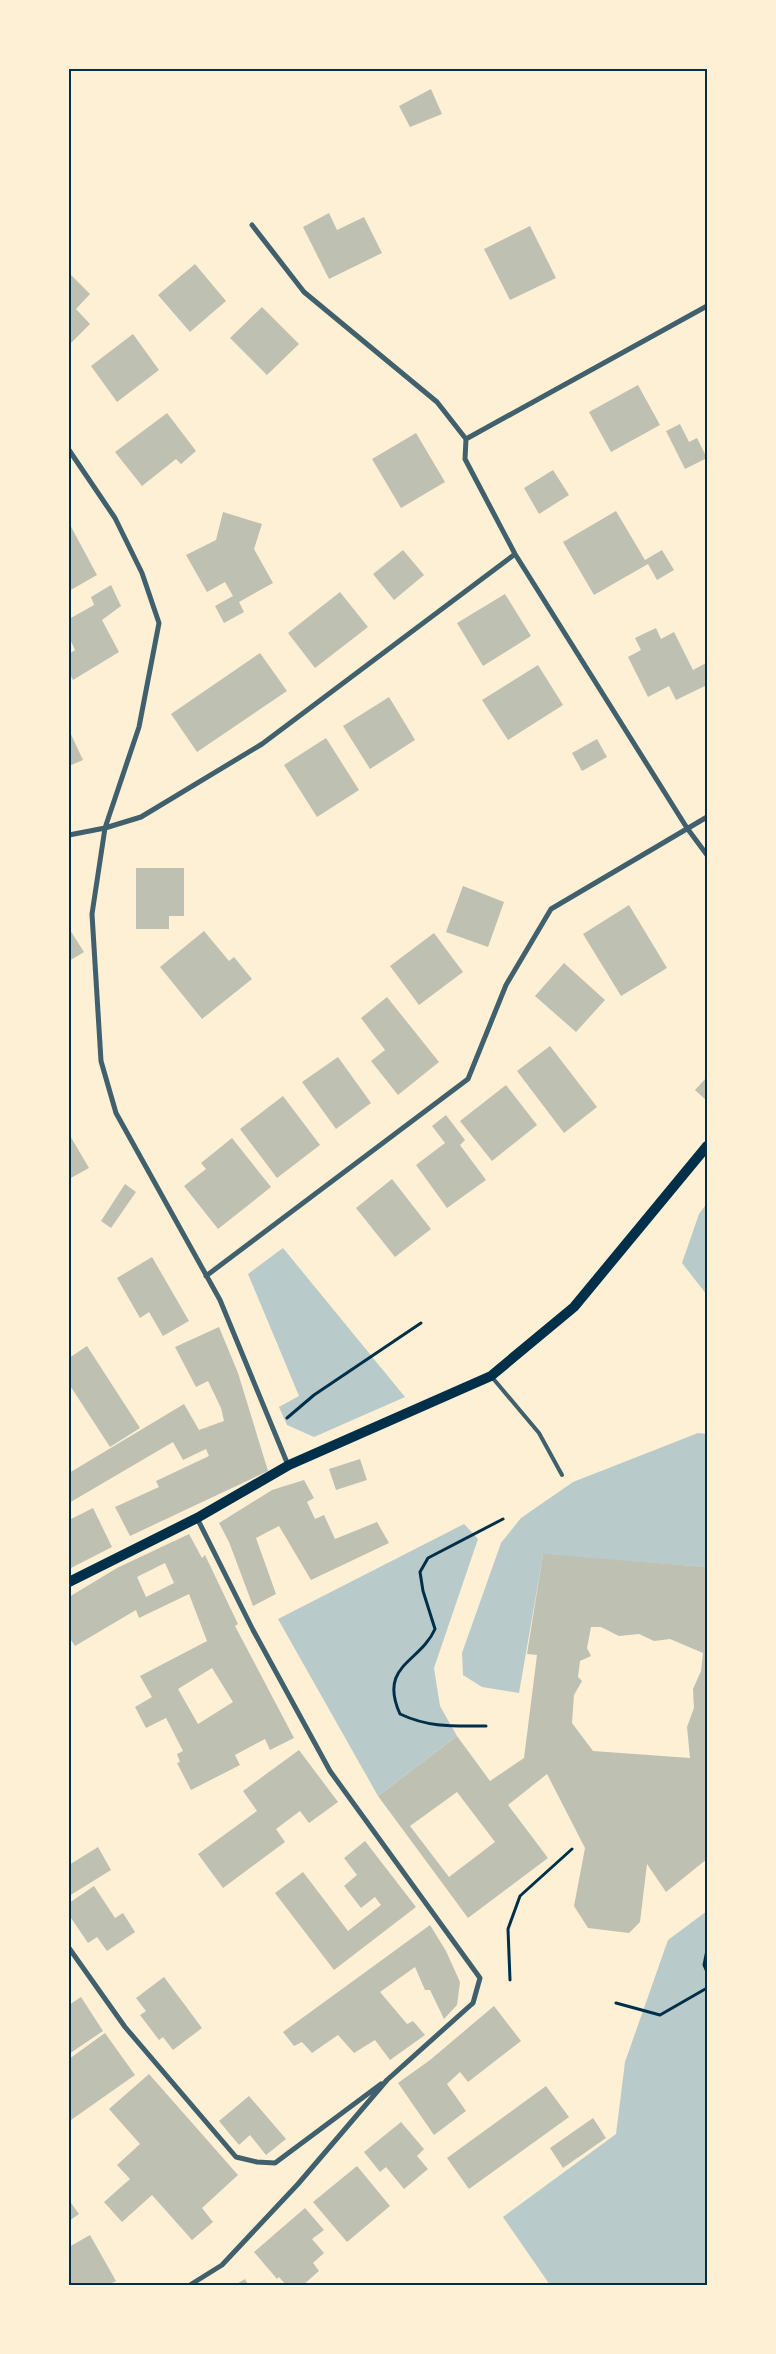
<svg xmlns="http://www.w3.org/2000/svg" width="776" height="2354" font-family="'PT Sans Narrow',sans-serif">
	<rect width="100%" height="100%" fill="#fdf0d5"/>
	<!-- green -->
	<path fill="#b9caca" d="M 707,1203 L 707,1295 L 682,1263 L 699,1214 Z
		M 283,1248 L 405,1397 L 314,1437 L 287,1425 L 279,1407 L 299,1396 L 248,1274 Z
		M 698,1433 L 707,1434 L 707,1567 L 543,1555 L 519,1693 L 482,1687 L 463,1675 L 462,1653 L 501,1543 L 521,1518 L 573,1482 Z
		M 464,1524 L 478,1539 L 434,1668 L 440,1706 L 457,1736 L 378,1796 L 278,1619 Z
		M 707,1911 L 707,2285 L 550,2285 L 503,2217 L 616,2134 L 625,2062 L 668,1940 Z"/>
	<!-- building -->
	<path fill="#bec0b2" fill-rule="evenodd" d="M 431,89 L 442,114 L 410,127 L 399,106 Z
		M 329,213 L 337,230 L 364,217 L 382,253 L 329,279 L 303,227 Z
		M 530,226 L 556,278 L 510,300 L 484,249 Z
		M 195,264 L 226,301 L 190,332 L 158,295 Z
		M 71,275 L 90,294 L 76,309 L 90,324 L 69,345 L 69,277 Z
		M 262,307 L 299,344 L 267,375 L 230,338 Z
		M 133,334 L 159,370 L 117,402 L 91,366 Z
		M 638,385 L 660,425 L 611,452 L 589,412 Z
		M 167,413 L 196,451 L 181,464 L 176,459 L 142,486 L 115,452 Z
		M 680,424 L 689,442 L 697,438 L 707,458 L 685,469 L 666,431 Z
		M 416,433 L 445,482 L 401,508 L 372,459 Z
		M 553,470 L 569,495 L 539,514 L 524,488 Z
		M 616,511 L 645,560 L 662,550 L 674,570 L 657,580 L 648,564 L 594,595 L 563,542 Z
		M 223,512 L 262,524 L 254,549 L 273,583 L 239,602 L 244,612 L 224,623 L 215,606 L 233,596 L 225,582 L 207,592 L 186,555 L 216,540 Z
		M 69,523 L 97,575 L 69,591 Z
		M 403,550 L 424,575 L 394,600 L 373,574 Z
		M 111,585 L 121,606 L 102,620 L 119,652 L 73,680 L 69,672 L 69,654 L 75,650 L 69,637 L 69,619 L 94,605 L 91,597 Z
		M 340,592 L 368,627 L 315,668 L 288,633 Z
		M 505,594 L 531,636 L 483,666 L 457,623 Z
		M 656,628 L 661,639 L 674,632 L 693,670 L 706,663 L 707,685 L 676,700 L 669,686 L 648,697 L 628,657 L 641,650 L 635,638 Z
		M 260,653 L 287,691 L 197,752 L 171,714 Z
		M 538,665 L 563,705 L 508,740 L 482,700 Z
		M 389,697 L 415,740 L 370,769 L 343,726 Z
		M 69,730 L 83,760 L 69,766 Z
		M 326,738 L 359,790 L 317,817 L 284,765 Z
		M 597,739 L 607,757 L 582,771 L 572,753 Z
		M 136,868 L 184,868 L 184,916 L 169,916 L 169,929 L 136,929 Z
		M 463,886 L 504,902 L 488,947 L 446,932 Z
		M 629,905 L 667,968 L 621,996 L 583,934 Z
		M 70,930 L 84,952 L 69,961 L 69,931 Z
		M 204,931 L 229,961 L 234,957 L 252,979 L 202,1019 L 160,967 Z
		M 434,933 L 463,972 L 419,1005 L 390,966 Z
		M 564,963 L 605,1000 L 576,1032 L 535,996 Z
		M 387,997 L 439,1062 L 398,1095 L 371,1061 L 385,1050 L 361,1018 Z
		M 550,1046 L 597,1107 L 564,1133 L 517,1071 Z
		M 338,1057 L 371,1103 L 336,1129 L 302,1082 Z
		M 707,1077 L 707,1101 L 695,1090 Z
		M 506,1085 L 537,1125 L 492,1161 L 460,1121 Z
		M 283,1096 L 320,1145 L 277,1178 L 240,1129 Z
		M 446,1115 L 465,1140 L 460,1145 L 486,1180 L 447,1208 L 416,1165 L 445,1143 L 432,1126 Z
		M 69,1134 L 89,1168 L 69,1179 Z
		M 232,1138 L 271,1187 L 218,1229 L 184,1186 L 206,1169 L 201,1163 Z
		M 392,1179 L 431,1229 L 395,1257 L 356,1208 Z
		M 125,1184 L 136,1192 L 111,1228 L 101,1221 Z
		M 152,1257 L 189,1321 L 163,1336 L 149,1312 L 140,1318 L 117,1278 Z
		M 219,1327 L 238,1373 L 268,1471 L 130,1536 L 115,1507 L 159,1487 L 156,1481 L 209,1456 L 206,1449 L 183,1460 L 173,1442 L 69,1503 L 69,1473 L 184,1404 L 199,1430 L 224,1421 L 221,1408 L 208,1381 L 196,1387 L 175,1347 Z
		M 87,1346 L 140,1428 L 110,1447 L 69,1384 L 69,1358 Z
		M 360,1459 L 367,1480 L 336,1490 L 329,1469 Z
		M 304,1480 L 314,1498 L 307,1502 L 315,1519 L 324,1515 L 335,1539 L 377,1522 L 389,1543 L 311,1580 L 279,1526 L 256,1538 L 276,1594 L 253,1606 L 229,1542 L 219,1523 L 272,1490 Z
		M 93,1508 L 112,1547 L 69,1569 L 69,1520 Z
		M 189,1534 L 202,1558 L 205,1555 L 238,1624 L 235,1626 L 294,1738 L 270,1750 L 265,1739 L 235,1755 L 240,1765 L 191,1790 L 177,1763 L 180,1762 L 177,1754 L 183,1751 L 166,1718 L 146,1728 L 135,1707 L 152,1697 L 140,1676 L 207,1641 L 189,1594 L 139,1618 L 136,1610 L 75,1646 L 69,1637 L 69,1597 L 117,1568 ZM 165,1563 L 174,1583 L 146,1597 L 137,1577 ZM 212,1668 L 233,1702 L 198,1724 L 178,1689 Z
		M 543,1554 L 707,1567 L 707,1859 L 666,1892 L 647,1864 L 640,1922 L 629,1933 L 588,1928 L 574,1906 L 585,1848 L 547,1774 L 508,1805 L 548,1858 L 468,1918 L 378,1796 L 457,1736 L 490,1781 L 524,1758 L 537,1655 L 527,1654 ZM 591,1627 L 601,1627 L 619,1636 L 639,1634 L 654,1641 L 670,1639 L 703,1653 L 701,1671 L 693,1689 L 694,1708 L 687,1727 L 690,1758 L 593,1751 L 572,1723 L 574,1695 L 582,1681 L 578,1677 L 580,1661 L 591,1656 L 587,1648 ZM 457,1792 L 495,1842 L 449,1877 L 410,1826 Z
		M 299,1750 L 338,1802 L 309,1823 L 300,1811 L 276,1829 L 285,1842 L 223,1888 L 198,1854 L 257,1811 L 243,1791 Z
		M 365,1841 L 416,1907 L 334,1970 L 275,1893 L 303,1872 L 348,1931 L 381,1905 L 375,1897 L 361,1908 L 344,1886 L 357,1875 L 344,1858 Z
		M 98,1847 L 111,1870 L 69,1896 L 69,1865 Z
		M 94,1886 L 115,1918 L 123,1913 L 135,1932 L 107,1951 L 97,1937 L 88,1943 L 69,1915 L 69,1903 Z
		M 430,1925 L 446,1951 L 460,1982 L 457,2005 L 444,2019 L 430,1990 L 425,1990 L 415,1967 L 380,1992 L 407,2024 L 413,2021 L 425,2035 L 390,2060 L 375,2040 L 354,2053 L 338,2035 L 312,2053 L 302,2042 L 294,2046 L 283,2032 Z
		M 164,1977 L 202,2028 L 173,2050 L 163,2037 L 159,2040 L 140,2015 L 146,2011 L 136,1998 Z
		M 81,1997 L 103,2031 L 69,2054 L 69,2005 Z
		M 494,2006 L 521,2041 L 468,2082 L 460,2072 L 447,2084 L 466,2111 L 434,2135 L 398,2083 L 430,2060 Z
		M 105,2033 L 135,2075 L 71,2120 L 69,2117 L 69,2059 Z
		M 149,2074 L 238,2175 L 202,2208 L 213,2222 L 192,2240 L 152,2195 L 122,2222 L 104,2202 L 130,2179 L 117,2165 L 140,2144 L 109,2109 Z
		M 546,2086 L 569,2117 L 469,2189 L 447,2158 Z
		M 249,2096 L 286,2139 L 266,2155 L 250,2135 L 239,2145 L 219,2121 Z
		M 593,2118 L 606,2138 L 563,2168 L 550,2148 Z
		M 401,2122 L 424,2149 L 417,2156 L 428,2169 L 404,2189 L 386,2167 L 380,2172 L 364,2152 Z
		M 357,2166 L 390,2206 L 347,2242 L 313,2202 Z
		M 69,2200 L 79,2214 L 69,2221 Z
		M 305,2208 L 324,2230 L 312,2239 L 324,2253 L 313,2263 L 319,2271 L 303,2285 L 286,2285 L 279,2277 L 277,2279 L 254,2252 Z
		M 90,2235 L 116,2281 L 108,2285 L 72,2285 L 69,2279 L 69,2247 Z
		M 245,2279 L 248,2285 L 235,2285 Z"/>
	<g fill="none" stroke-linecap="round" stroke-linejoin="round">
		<!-- path -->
		<path stroke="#003049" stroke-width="3" d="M 287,1418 L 314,1395 L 421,1323
			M 486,1726 C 454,1726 430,1728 400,1714 C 378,1665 420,1663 435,1629 L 423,1591 L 420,1572 L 428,1558 L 503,1519
			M 707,1950 L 704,1965 L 707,1972
			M 510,1980 L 508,1929 L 520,1896 L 572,1849
			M 616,2003 L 660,2015 L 707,1988"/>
		<!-- service -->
		<path stroke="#3f606c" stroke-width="4" d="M 491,1376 L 539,1433 L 562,1475"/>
		<!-- minor -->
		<path stroke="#3f606c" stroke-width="5" d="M 252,225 L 304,292 L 437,402 L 466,439 L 465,459 L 515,554 L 687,828 L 707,855
			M 466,439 L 707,306
			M 69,450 L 115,518 L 142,573 L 159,623 L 139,727 L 105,828 L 92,914 L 101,1061 L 116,1113 L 220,1300 L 288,1465
			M 69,835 L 105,828 L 141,817 L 262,744 L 515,554
			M 206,1276 L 468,1079 L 506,985 L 551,909 L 707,817
			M 69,1948 L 125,2027 L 236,2157 L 257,2162 L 275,2163 L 381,2084
			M 190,2285 L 222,2265 L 298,2184 L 387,2080 L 473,2003 L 480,1978 L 330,1771 L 253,1630 L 197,1518"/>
		<!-- secondary -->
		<path stroke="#003049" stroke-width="10" d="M 69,1582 L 197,1518 L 289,1465 L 491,1376 L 574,1307 L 707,1146"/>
	</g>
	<!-- border -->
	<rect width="776" height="2354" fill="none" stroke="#fdf0d5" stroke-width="140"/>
	<rect x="70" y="70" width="636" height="2214" fill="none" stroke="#003049" stroke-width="2"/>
</svg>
